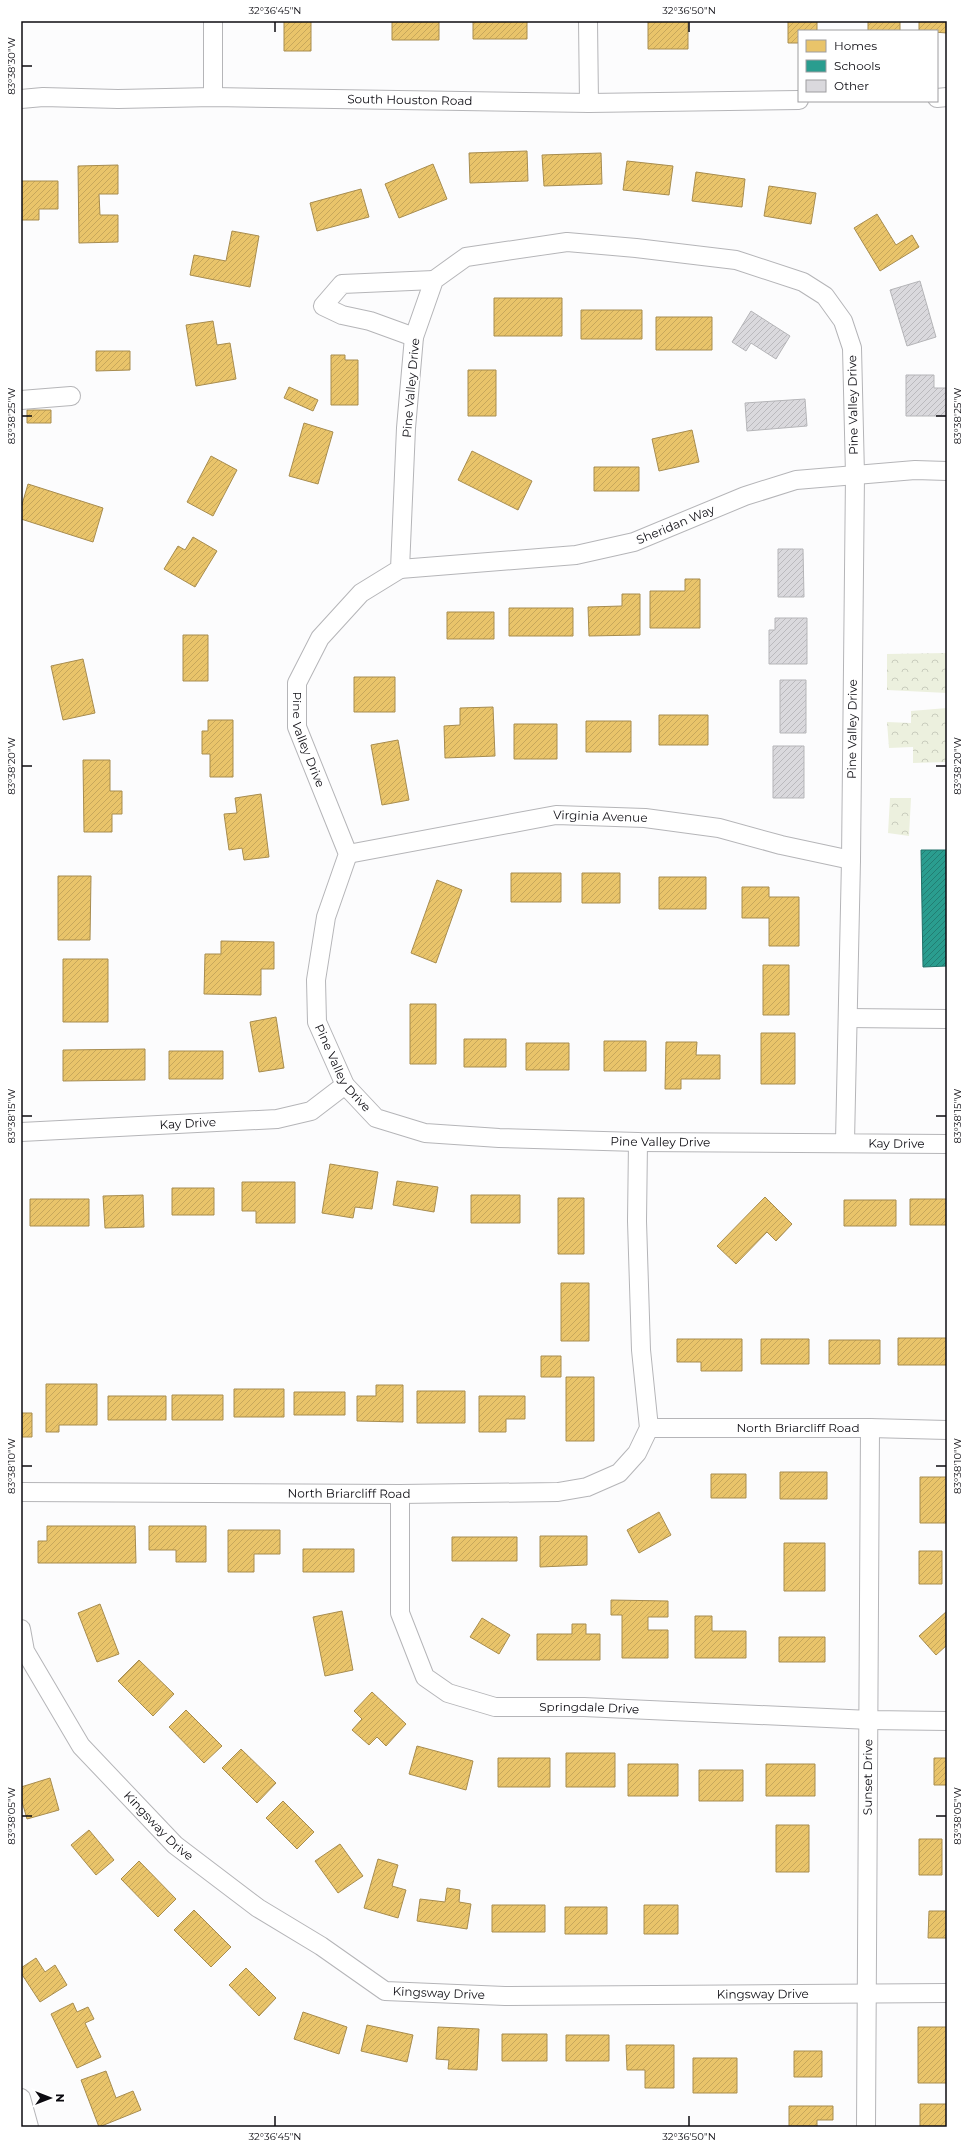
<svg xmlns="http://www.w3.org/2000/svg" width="968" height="2148" font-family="Montserrat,sans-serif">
	<defs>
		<pattern id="park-crowns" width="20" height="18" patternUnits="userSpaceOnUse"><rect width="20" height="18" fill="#ecf0de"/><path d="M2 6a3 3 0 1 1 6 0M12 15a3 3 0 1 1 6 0" fill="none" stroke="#c9ccbd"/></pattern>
		<pattern id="homes-hatch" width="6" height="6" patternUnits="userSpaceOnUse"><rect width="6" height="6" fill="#e9c46a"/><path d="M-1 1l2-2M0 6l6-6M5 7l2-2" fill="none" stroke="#c7a75b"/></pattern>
		<pattern id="schools-hatch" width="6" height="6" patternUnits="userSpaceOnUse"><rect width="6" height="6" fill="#2a9d8f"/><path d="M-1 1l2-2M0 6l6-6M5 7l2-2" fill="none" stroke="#227e73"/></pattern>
		<pattern id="building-hatch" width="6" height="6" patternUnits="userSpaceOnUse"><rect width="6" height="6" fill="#dad9dd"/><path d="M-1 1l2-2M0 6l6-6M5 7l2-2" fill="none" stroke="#bab9bd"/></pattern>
	</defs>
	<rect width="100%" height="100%" fill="#fcfcfd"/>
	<!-- park -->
	<path fill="url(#park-crowns)" d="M 947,653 L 947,693 L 887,690 L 887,654 Z
		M 947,708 L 947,762 L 913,763 L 913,747 L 889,748 L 887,722 L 911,723 L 911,711 Z
		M 890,798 L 911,798 L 909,836 L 888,833 Z"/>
	<!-- homes -->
	<path fill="url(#homes-hatch)" stroke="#a78c4f" d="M 284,21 L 311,21 L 311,51 L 284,51 Z
		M 392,21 L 439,21 L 439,40 L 392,40 Z
		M 473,21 L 527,21 L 527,39 L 473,39 Z
		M 648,21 L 688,21 L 688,49 L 648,49 Z
		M 788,21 L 817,21 L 817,31 L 799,31 L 799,43 L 788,43 Z
		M 868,21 L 900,21 L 900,31 L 868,31 Z
		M 919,21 L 947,21 L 947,33 L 919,31 Z
		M 527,151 L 528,181 L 470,183 L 469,153 Z
		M 601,153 L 602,184 L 544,186 L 542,155 Z
		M 627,161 L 673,166 L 669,195 L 623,190 Z
		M 433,164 L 447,199 L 399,218 L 385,184 Z
		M 118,165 L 118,194 L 99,194 L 100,215 L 118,215 L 118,242 L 79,243 L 78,166 Z
		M 696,172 L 745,179 L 742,207 L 692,201 Z
		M 21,181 L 58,181 L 58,209 L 39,209 L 39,220 L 21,220 Z
		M 769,186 L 816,193 L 811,224 L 764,216 Z
		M 361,189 L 369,217 L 317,231 L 310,203 Z
		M 877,214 L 896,245 L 912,235 L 919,247 L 880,271 L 854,228 Z
		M 232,231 L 259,236 L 250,287 L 190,275 L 194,255 L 226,261 Z
		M 494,298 L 562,298 L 562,336 L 494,336 Z
		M 581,310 L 642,310 L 642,339 L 581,339 Z
		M 656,317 L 712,317 L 712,350 L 656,350 Z
		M 213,321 L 217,345 L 230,343 L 236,379 L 196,386 L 186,325 Z
		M 96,351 L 130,351 L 130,370 L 96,371 Z
		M 331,355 L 345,355 L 345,360 L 358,360 L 358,405 L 331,405 Z
		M 468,370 L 496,370 L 496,416 L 468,416 Z
		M 289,387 L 318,400 L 313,411 L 284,398 Z
		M 27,410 L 51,410 L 51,423 L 27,423 Z
		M 304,423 L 333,432 L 318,484 L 289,476 Z
		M 692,430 L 699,462 L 659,471 L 652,439 Z
		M 472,451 L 532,481 L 518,510 L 458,480 Z
		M 211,456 L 237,470 L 213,516 L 187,502 Z
		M 594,467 L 639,467 L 639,491 L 594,491 Z
		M 28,484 L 103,508 L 93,542 L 21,519 L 21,508 Z
		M 193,537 L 217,551 L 195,587 L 164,569 L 178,546 L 185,550 Z
		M 685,579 L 700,579 L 700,628 L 650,628 L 650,591 L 685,591 Z
		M 622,594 L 640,594 L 640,635 L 589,636 L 588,607 L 622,606 Z
		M 509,608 L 573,608 L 573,636 L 509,636 Z
		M 447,612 L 494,612 L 494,639 L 447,639 Z
		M 183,635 L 208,635 L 208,681 L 183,681 Z
		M 83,659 L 95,713 L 63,720 L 51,666 Z
		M 354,677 L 395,677 L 395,712 L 354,712 Z
		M 493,707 L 495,756 L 445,758 L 444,726 L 460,725 L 460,708 Z
		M 659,715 L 708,715 L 708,745 L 659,745 Z
		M 208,720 L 233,720 L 233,777 L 210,777 L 210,754 L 202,754 L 202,731 L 208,731 Z
		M 586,721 L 631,721 L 631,752 L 586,752 Z
		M 514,724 L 557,724 L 557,759 L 514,759 Z
		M 398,740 L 409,800 L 382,805 L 371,745 Z
		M 83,760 L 110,760 L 110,791 L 122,791 L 122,814 L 112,814 L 112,832 L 84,832 Z
		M 261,794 L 269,857 L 244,860 L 242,848 L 229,850 L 224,814 L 237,813 L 235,798 Z
		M 511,873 L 561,873 L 561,902 L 511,902 Z
		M 582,873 L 620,873 L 620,903 L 582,903 Z
		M 58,876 L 91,876 L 90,940 L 58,940 Z
		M 659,877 L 706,877 L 706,909 L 659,909 Z
		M 437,880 L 462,890 L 436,963 L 411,953 Z
		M 742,887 L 769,887 L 769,897 L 799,897 L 799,946 L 769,946 L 769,918 L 742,918 Z
		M 221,941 L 274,942 L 274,969 L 261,969 L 261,995 L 204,994 L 205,954 L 221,954 Z
		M 63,959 L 108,959 L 108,1022 L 63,1022 Z
		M 763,965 L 789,965 L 789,1015 L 763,1015 Z
		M 410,1004 L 436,1004 L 436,1064 L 410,1064 Z
		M 276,1017 L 284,1068 L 259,1072 L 250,1022 Z
		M 761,1033 L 795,1033 L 795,1084 L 761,1084 Z
		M 464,1039 L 506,1039 L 506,1067 L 464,1067 Z
		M 604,1041 L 646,1041 L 646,1071 L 604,1071 Z
		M 666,1042 L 697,1042 L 696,1055 L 720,1055 L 720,1079 L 681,1079 L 681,1089 L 665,1089 Z
		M 526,1043 L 569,1043 L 569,1070 L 526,1070 Z
		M 145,1049 L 145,1080 L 63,1081 L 63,1050 Z
		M 169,1051 L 223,1051 L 223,1079 L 169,1079 Z
		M 330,1164 L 378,1172 L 372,1209 L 355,1207 L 353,1218 L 322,1213 Z
		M 397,1181 L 438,1187 L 434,1212 L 393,1205 Z
		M 242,1182 L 295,1182 L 295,1223 L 256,1223 L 256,1211 L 242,1211 Z
		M 172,1188 L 214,1188 L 214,1215 L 172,1215 Z
		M 143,1195 L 144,1227 L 105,1228 L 103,1196 Z
		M 471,1195 L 520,1195 L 520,1223 L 471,1223 Z
		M 765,1197 L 792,1224 L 776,1241 L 767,1232 L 736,1264 L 717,1246 Z
		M 558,1198 L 584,1198 L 584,1254 L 558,1254 Z
		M 30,1199 L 89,1199 L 89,1226 L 30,1226 Z
		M 910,1199 L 947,1199 L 947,1225 L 910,1225 Z
		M 844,1200 L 896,1200 L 896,1226 L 844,1226 Z
		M 561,1283 L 589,1283 L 589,1341 L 561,1341 Z
		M 898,1338 L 947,1338 L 947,1365 L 898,1365 Z
		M 677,1339 L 742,1339 L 742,1371 L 701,1371 L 701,1362 L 677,1362 Z
		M 761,1339 L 809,1339 L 809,1364 L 761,1364 Z
		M 829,1340 L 880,1340 L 880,1364 L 829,1364 Z
		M 541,1356 L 561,1356 L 561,1377 L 541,1377 Z
		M 566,1377 L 594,1377 L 594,1441 L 566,1441 Z
		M 46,1384 L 97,1384 L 97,1425 L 59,1425 L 59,1432 L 46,1432 Z
		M 376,1385 L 403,1385 L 403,1422 L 357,1421 L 357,1396 L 376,1396 Z
		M 234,1389 L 284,1389 L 284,1417 L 234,1417 Z
		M 417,1391 L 465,1391 L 465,1423 L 417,1423 Z
		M 294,1392 L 345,1392 L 345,1415 L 294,1415 Z
		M 172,1395 L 223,1395 L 223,1420 L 172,1420 Z
		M 108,1396 L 166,1396 L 166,1420 L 108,1420 Z
		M 479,1396 L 525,1396 L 525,1419 L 506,1419 L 506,1432 L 479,1432 Z
		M 21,1413 L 32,1413 L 32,1437 L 21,1437 Z
		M 780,1472 L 827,1472 L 827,1499 L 780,1499 Z
		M 711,1474 L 746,1474 L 746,1498 L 711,1498 Z
		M 920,1477 L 947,1477 L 946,1523 L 920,1523 Z
		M 659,1512 L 671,1535 L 639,1553 L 627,1530 Z
		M 47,1526 L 135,1526 L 136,1563 L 38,1563 L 38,1541 L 47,1541 Z
		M 149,1526 L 206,1526 L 206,1562 L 176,1562 L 176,1550 L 149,1550 Z
		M 228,1530 L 280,1530 L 280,1554 L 254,1554 L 254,1572 L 228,1572 Z
		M 540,1536 L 587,1536 L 587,1565 L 540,1567 Z
		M 452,1537 L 517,1537 L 517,1561 L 452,1561 Z
		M 784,1543 L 825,1543 L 825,1591 L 784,1591 Z
		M 303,1549 L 354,1549 L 354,1572 L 303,1572 Z
		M 919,1551 L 942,1551 L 942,1584 L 919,1584 Z
		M 611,1600 L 668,1601 L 668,1617 L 648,1617 L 648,1630 L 668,1630 L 668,1658 L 622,1658 L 622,1615 L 611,1615 Z
		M 100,1604 L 119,1654 L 97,1662 L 78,1613 Z
		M 342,1611 L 353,1670 L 325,1676 L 313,1617 Z
		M 947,1611 L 947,1645 L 936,1655 L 919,1636 Z
		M 695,1616 L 712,1616 L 712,1631 L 746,1631 L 746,1658 L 695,1658 Z
		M 482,1618 L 510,1635 L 499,1654 L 470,1637 Z
		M 572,1624 L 586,1624 L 586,1634 L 600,1634 L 600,1660 L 537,1660 L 537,1634 L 572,1634 Z
		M 779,1637 L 825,1637 L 825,1662 L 779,1662 Z
		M 139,1660 L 174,1694 L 153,1716 L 118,1681 Z
		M 372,1692 L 406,1724 L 386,1746 L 377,1737 L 369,1745 L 352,1730 L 362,1719 L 354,1711 Z
		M 186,1710 L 222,1746 L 204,1763 L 169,1727 Z
		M 417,1746 L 473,1761 L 466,1790 L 409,1774 Z
		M 241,1749 L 276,1783 L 257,1803 L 222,1768 Z
		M 566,1753 L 615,1753 L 615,1787 L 566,1787 Z
		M 498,1758 L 550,1758 L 550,1787 L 498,1787 Z
		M 934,1758 L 947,1758 L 947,1785 L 934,1785 Z
		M 628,1764 L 678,1764 L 678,1796 L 628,1796 Z
		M 766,1764 L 815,1764 L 815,1796 L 766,1796 Z
		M 699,1770 L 743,1770 L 743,1801 L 699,1801 Z
		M 50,1778 L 59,1810 L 27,1819 L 21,1798 L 21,1787 Z
		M 283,1801 L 314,1832 L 297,1849 L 266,1818 Z
		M 776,1825 L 809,1825 L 809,1872 L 776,1872 Z
		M 89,1830 L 114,1860 L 96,1875 L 71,1845 Z
		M 919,1839 L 942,1839 L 942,1875 L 919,1875 Z
		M 340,1844 L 363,1876 L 338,1893 L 315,1861 Z
		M 378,1859 L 398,1865 L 392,1886 L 406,1890 L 398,1918 L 364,1908 Z
		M 139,1861 L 176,1899 L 158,1917 L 121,1879 Z
		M 447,1888 L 460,1890 L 459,1902 L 471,1904 L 467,1929 L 417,1921 L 420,1899 L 445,1902 Z
		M 492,1905 L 545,1905 L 545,1932 L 492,1932 Z
		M 644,1905 L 678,1905 L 678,1934 L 644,1934 Z
		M 565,1907 L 607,1907 L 607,1934 L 565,1934 Z
		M 194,1910 L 231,1947 L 211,1967 L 174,1930 Z
		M 929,1911 L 947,1911 L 947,1938 L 928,1938 Z
		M 36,1958 L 45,1972 L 55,1965 L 67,1985 L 40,2002 L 21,1973 L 21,1968 Z
		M 246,1968 L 276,1998 L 259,2016 L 229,1985 Z
		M 73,2003 L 77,2012 L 88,2007 L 94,2019 L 85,2023 L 101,2057 L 77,2068 L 51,2014 Z
		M 303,2012 L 347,2027 L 339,2054 L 294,2039 Z
		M 367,2025 L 413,2035 L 407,2062 L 361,2051 Z
		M 438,2027 L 479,2029 L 477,2070 L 448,2069 L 449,2060 L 436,2059 Z
		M 918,2027 L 947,2027 L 947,2083 L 918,2083 Z
		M 502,2034 L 547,2034 L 547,2061 L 502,2061 Z
		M 566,2035 L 609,2035 L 609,2061 L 566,2061 Z
		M 626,2045 L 674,2045 L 674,2088 L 645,2088 L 645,2070 L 627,2070 Z
		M 794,2051 L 822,2051 L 822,2077 L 794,2077 Z
		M 693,2058 L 737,2058 L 737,2093 L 693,2093 Z
		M 106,2071 L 116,2098 L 133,2091 L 141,2110 L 99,2127 L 81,2080 Z
		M 920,2104 L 947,2104 L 947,2127 L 920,2127 Z
		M 789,2106 L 833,2106 L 833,2120 L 817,2120 L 817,2127 L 789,2127 Z"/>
	<!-- schools -->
	<path fill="url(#schools-hatch)" stroke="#217169" d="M 921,850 L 947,850 L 947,966 L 923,967 Z"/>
	<!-- building -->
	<path fill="url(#building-hatch)" stroke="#b5b5b8" d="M 920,281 L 936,337 L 907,346 L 890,290 Z
		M 751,311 L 790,336 L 776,359 L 751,343 L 746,351 L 732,342 Z
		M 906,375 L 934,375 L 934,388 L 947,388 L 947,416 L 906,416 Z
		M 805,399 L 807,426 L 747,431 L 745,403 Z
		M 778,549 L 803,549 L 804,597 L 778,597 Z
		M 775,618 L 807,618 L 807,664 L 769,664 L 769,630 L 775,630 Z
		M 780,680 L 806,680 L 806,733 L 780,733 Z
		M 773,746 L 804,746 L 804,798 L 773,798 Z"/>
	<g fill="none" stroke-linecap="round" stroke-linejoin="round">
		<defs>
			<g id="minor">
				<path d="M 213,21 L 213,97"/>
				<path d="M 588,21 L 589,103"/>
				<path d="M 937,98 L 947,97"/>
				<path id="s1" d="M 21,99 L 43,97 L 118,99 L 213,97 L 589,103 L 799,100"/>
				<path d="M 414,337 L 370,321 L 342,315 L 323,306 L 342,284 L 434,280"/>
				<path d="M 21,400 L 71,396"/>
				<path id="s2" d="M 400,569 L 576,555 L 634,542 L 745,496 L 796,480 L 915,470 L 947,471"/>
				<path id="s3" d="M 348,854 L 556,815 L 645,818 L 719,828 L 781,845 L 851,860"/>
				<path d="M 848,1018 L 947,1019"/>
				<path id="s4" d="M 21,1132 L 277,1119 L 311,1111 L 345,1085"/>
				<path id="s5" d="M 845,1142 L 851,860 L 855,475 L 852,348 L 843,321 L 825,296 L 803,282 L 736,260 L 636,248 L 567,242 L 466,257 L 434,280 L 414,337 L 406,428 L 400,569 L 361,593 L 320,638 L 297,683 L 297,727 L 348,854 L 326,917 L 316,980 L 317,1022 L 345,1085 L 376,1118 L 425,1133 L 499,1138 L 638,1142 L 947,1144"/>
				<path id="s6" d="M 649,1428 L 870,1428 L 947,1430"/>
				<path id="s7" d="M 21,1492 L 400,1494 L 558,1492 L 587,1487 L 619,1473 L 637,1453 L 649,1428 L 641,1350 L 637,1221 L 638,1142"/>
				<path id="s8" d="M 400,1494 L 400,1613 L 425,1677 L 448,1693 L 495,1707 L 584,1707 L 870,1720 L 947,1721"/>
				<path id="s9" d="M 21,1629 L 25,1651 L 81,1746 L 175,1845 L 258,1908 L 321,1946 L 385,1991 L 505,1996 L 947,1993"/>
				<path d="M 21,2098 L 29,2127"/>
				<path id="s10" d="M 866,2127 L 870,1428"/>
			</g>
		</defs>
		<!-- minor casing -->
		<use href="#minor" stroke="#b5b5b8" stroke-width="20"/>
		<!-- minor -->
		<use href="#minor" stroke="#fff" stroke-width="18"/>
	</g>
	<!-- ticks -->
	<path fill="none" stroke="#0c0b11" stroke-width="1.5" d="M 275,22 L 275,32M 689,22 L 689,32M 22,66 L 32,66M 22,416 L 32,416M 936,416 L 946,416M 22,766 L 32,766M 936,766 L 946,766M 22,1116 L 32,1116M 936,1116 L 946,1116M 22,1466 L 32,1466M 936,1466 L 946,1466M 22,1816 L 32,1816M 936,1816 L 946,1816M 275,2116 L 275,2126M 689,2116 L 689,2126"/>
	<g text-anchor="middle" stroke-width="4" stroke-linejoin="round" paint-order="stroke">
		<!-- street labels -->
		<g font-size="12" fill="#0c0b11" stroke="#fff">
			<text dy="4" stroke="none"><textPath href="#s1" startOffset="389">South Houston Road</textPath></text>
			<text transform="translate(411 388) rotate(-85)" y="4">Pine Valley Drive</text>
			<text transform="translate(853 405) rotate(-91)" y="4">Pine Valley Drive</text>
			<text dy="4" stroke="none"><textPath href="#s2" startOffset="281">Sheridan Way</textPath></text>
			<text dy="4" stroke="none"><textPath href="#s5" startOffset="413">Pine Valley Drive</textPath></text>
			<text dy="4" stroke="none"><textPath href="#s5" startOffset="1770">Pine Valley Drive</textPath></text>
			<text dy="4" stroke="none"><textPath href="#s3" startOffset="256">Virginia Avenue</textPath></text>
			<text dy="4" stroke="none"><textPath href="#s5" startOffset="2118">Pine Valley Drive</textPath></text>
			<text dy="4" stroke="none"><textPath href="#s4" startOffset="167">Kay Drive</textPath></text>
			<text dy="4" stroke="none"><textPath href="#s5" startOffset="2466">Pine Valley Drive</textPath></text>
			<text dy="4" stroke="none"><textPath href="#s5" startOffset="2702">Kay Drive</textPath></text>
			<text dy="4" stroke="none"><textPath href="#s6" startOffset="149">North Briarcliff Road</textPath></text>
			<text dy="4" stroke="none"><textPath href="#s7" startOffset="328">North Briarcliff Road</textPath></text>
			<text dy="4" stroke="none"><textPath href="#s8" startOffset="359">Springdale Drive</textPath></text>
			<text dy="4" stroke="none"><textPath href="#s10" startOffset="350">Sunset Drive</textPath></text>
			<text dy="4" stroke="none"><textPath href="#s9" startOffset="244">Kingsway Drive</textPath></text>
			<text dy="4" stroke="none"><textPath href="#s9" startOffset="579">Kingsway Drive</textPath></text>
			<text dy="4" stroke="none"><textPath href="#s9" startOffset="903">Kingsway Drive</textPath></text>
		</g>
	</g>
	<!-- border -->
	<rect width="968" height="2148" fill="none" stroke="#ffffff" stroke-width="44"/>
	<!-- legend -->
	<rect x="798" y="30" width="140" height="72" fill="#ffffff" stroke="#9e9da0"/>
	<rect x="806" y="40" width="20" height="12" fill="#e9c46a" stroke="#9e9da0"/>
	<text x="834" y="50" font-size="12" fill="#0c0b11">Homes</text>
	<rect x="806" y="60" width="20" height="12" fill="#2a9d8f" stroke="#9e9da0"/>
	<text x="834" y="70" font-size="12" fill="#0c0b11">Schools</text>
	<rect x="806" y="80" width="20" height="12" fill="#dad9dd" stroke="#9e9da0"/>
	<text x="834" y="90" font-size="12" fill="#0c0b11">Other</text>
	<!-- north arrow -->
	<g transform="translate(50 2098) rotate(90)" stroke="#ffffff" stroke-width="3" paint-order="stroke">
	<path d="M0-3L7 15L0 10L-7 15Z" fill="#0c0b11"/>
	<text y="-6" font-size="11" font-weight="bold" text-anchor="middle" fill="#0c0b11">N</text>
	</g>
	<rect x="22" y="22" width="924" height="2104" fill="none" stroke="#0c0b11" stroke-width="1.5"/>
	<g font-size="10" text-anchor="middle" fill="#0c0b11">
		<text x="275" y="14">32°36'45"N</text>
		<text x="689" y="14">32°36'50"N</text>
		<text transform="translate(11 66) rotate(-90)" y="4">83°38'30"W</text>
		<text transform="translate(957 416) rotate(-90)" y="4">83°38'25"W</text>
		<text transform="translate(11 416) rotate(-90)" y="4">83°38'25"W</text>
		<text transform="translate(957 766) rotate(-90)" y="4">83°38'20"W</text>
		<text transform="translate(11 766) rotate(-90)" y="4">83°38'20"W</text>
		<text transform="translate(957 1116) rotate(-90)" y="4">83°38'15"W</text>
		<text transform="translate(11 1116) rotate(-90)" y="4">83°38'15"W</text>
		<text transform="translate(11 1466) rotate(-90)" y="4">83°38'10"W</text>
		<text transform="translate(957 1466) rotate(-90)" y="4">83°38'10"W</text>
		<text transform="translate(957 1816) rotate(-90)" y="4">83°38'05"W</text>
		<text transform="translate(11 1816) rotate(-90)" y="4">83°38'05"W</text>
		<text x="275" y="2140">32°36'45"N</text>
		<text x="689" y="2140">32°36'50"N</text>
	</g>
</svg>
